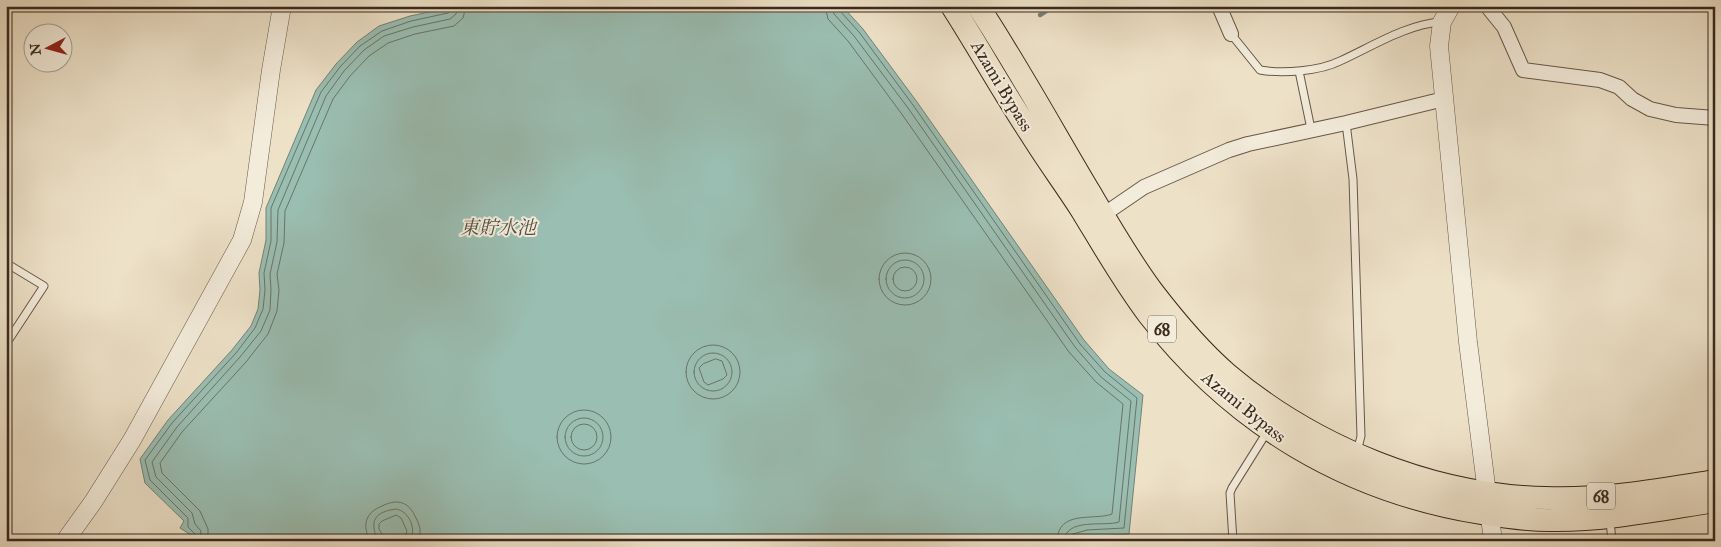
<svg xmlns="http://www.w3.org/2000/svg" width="1721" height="547" font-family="'IM FELL Great Primer','Noto Serif JP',serif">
	<rect width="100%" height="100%" fill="#ede1c8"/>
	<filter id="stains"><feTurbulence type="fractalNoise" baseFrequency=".004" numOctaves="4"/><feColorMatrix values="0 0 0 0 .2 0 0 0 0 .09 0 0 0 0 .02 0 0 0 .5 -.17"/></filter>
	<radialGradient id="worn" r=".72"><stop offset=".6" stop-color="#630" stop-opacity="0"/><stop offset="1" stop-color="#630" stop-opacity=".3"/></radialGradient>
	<!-- water -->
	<path fill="#9abeb2" stroke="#748276" d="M 458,6 L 842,6 L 863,29 L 917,102 L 1084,340 L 1109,369 L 1143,395 L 1129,534 L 1021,541 L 187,541 L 191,535 L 180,528 L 184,521 L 145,483 L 140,459 L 168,420 L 232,350 L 251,326 L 258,309 L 260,290 L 259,273 L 266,240 L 266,208 L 316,90 L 336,64 L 357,42 L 379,26 L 410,16 Z"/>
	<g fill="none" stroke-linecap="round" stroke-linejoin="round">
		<!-- shore -->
		<path stroke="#6a7468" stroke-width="1" d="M 825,6 L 828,19 L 848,41 L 901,113 L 1069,352 L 1096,382 L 1123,404 L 1112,514 C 1094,521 1058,509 1057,541
			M 832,6 L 834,14 L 854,36 L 908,108 L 1075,347 L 1101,377 L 1131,401 L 1119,522 C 1104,527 1066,517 1064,541
			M 839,6 L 840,11 L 859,32 L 913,105 L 1080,344 L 1105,372 L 1137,398 L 1124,528 L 1087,530 L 1073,534 L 1070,541
			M879 279a26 26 0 1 1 52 0a26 26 0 1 1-52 0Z
			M886 279a19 19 0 1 1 38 0a19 19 0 1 1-38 0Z
			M893 279a12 12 0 1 1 24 0a12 12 0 1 1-24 0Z
			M686 372a27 27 0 1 1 54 0a27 27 0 1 1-54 0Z
			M694 372a19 19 0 1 1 38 0a19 19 0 1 1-38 0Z
			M 716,359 L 722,361 L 727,375 L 723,379 L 708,385 L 704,382 L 699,368 L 703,364 Z
			M557 437a27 27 0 1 1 54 0a27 27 0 1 1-54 0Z
			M565 437a19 19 0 1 1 38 0a19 19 0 1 1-38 0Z
			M571 437a13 13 0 1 1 26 0a13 13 0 1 1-26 0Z
			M 193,541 L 195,534 L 188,527 L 188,518 L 150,480 L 145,460 L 172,423 L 236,353 L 255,328 L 263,309 L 265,290 L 264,273 L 271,241 L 271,208 L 321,92 L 340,67 L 360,46 L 382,31 L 411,21 L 448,13 L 451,11 L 452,6
			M 200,541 L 201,531 L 195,524 L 192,513 L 156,477 L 152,462 L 177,427 L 240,357 L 261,331 L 270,310 L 271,290 L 270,274 L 277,242 L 278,210 L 326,96 L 344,71 L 364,50 L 384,36 L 413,27 L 450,19 L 456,14 L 458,6
			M 208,541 L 208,529 L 200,511 L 162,473 L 160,463 L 182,432 L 246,362 L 268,334 L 277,311 L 279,290 L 277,274 L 284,243 L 285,211 L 333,99 L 350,76 L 369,56 L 388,43 L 415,34 L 454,26 L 463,18 L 466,6
			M 370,541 C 362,525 365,513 382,506 C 398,498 409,502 416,518 C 420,526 422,532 418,541
			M 378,541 C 369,521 374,512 396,509 C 409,511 418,530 409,541
			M 386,541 L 379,529 L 379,524 L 382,521 L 396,515 L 401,518 L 407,531 L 405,536 L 395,541"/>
		<!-- stream -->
		<path stroke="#748276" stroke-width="4.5" d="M 1040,15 L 1054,6"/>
		<defs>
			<path id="service" d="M 1231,34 L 1260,70 C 1283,74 1320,71 1340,61 C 1371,47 1407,24 1441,22
				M 1299,71 L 1311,129
				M 1346,123 L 1353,179 L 1361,436 L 1359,444 L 1355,451
				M 6,263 L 44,286 L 6,344
				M 1610,521 L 1612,541
				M 1233,541 L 1230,493 L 1232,488 L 1267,432"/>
			<path id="minor" d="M 1219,6 L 1231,34
				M 1487,6 L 1504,27 L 1523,70 L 1600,80 L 1619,87 L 1632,99 L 1650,109 L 1676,115 L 1715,118
				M 1103,215 L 1144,187 L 1229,150 L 1248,144 L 1346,123 L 1444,99"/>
			<path id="tertiary" d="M 1451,6 L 1442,22 L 1439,46 L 1468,342 L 1493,541
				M 65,541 L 93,502 L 132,440 L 242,240 L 253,202 L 271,70 L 282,6"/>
			<path id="primary" d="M 952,6 C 979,48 1003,92 1031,134 C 1047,160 1065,184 1081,209 C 1103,245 1124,282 1149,315 C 1233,423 1345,491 1481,513 C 1505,517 1531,521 1556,520 C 1609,520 1662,509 1715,501
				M 978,6 C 1018,67 1053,131 1090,193 C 1110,227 1129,260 1152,291 C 1175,321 1199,350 1227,374 C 1313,447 1433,496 1546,498 C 1603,500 1659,490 1715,481"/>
		</defs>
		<!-- service casing -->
		<use href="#service" stroke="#675748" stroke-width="9"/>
		<!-- minor casing -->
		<use href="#minor" stroke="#675748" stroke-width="16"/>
		<!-- tertiary casing -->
		<use href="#tertiary" stroke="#675748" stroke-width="19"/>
		<!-- primary casing -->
		<use href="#primary" stroke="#3a291d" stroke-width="24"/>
		<!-- service -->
		<use href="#service" stroke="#f3ecdb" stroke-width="7"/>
		<!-- minor -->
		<use href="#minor" stroke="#f3ecdb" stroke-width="14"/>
		<!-- tertiary -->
		<use href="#tertiary" stroke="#f3ecdb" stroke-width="18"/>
		<!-- primary -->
		<use href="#primary" stroke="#ede1c8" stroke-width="22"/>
	</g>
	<g text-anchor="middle" stroke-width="4" stroke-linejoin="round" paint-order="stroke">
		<!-- shield labels -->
		<g fill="#f3ecdb" stroke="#726456" stroke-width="1">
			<rect x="1148" y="315.5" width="28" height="27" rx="4"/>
			<rect x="1587" y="482.5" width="28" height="27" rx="4"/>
		</g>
		<g font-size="16" font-weight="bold" fill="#3a291d">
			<text x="1162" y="335">68</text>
			<text x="1601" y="502">68</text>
		</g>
		<!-- street labels -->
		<g font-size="18" fill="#3a291d" stroke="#f3ecdb">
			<text transform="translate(1002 86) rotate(59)" y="6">Azami Bypass</text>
			<text transform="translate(1244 407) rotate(39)" y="6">Azami Bypass</text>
		</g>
		<!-- water labels -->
		<g font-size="19" font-style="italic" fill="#524e42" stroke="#f3ecdb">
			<text x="498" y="234">東貯水池</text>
		</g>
	</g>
	<!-- margin -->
	<rect width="1721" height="547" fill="none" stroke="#ede1c8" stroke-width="25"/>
	<rect x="8" y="8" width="1706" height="532" fill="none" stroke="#3a291d" stroke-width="2.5"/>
	<rect x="12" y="12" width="1696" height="522" fill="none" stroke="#3a291d"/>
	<!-- north arrow -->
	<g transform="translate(48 48) rotate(264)"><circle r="24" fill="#f3ecdb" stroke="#a99e8f"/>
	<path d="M0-4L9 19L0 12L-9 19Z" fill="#8f2418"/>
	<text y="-8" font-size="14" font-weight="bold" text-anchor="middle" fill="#3a291d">N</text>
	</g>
	<rect width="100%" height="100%" filter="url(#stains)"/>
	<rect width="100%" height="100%" fill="url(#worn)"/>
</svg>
